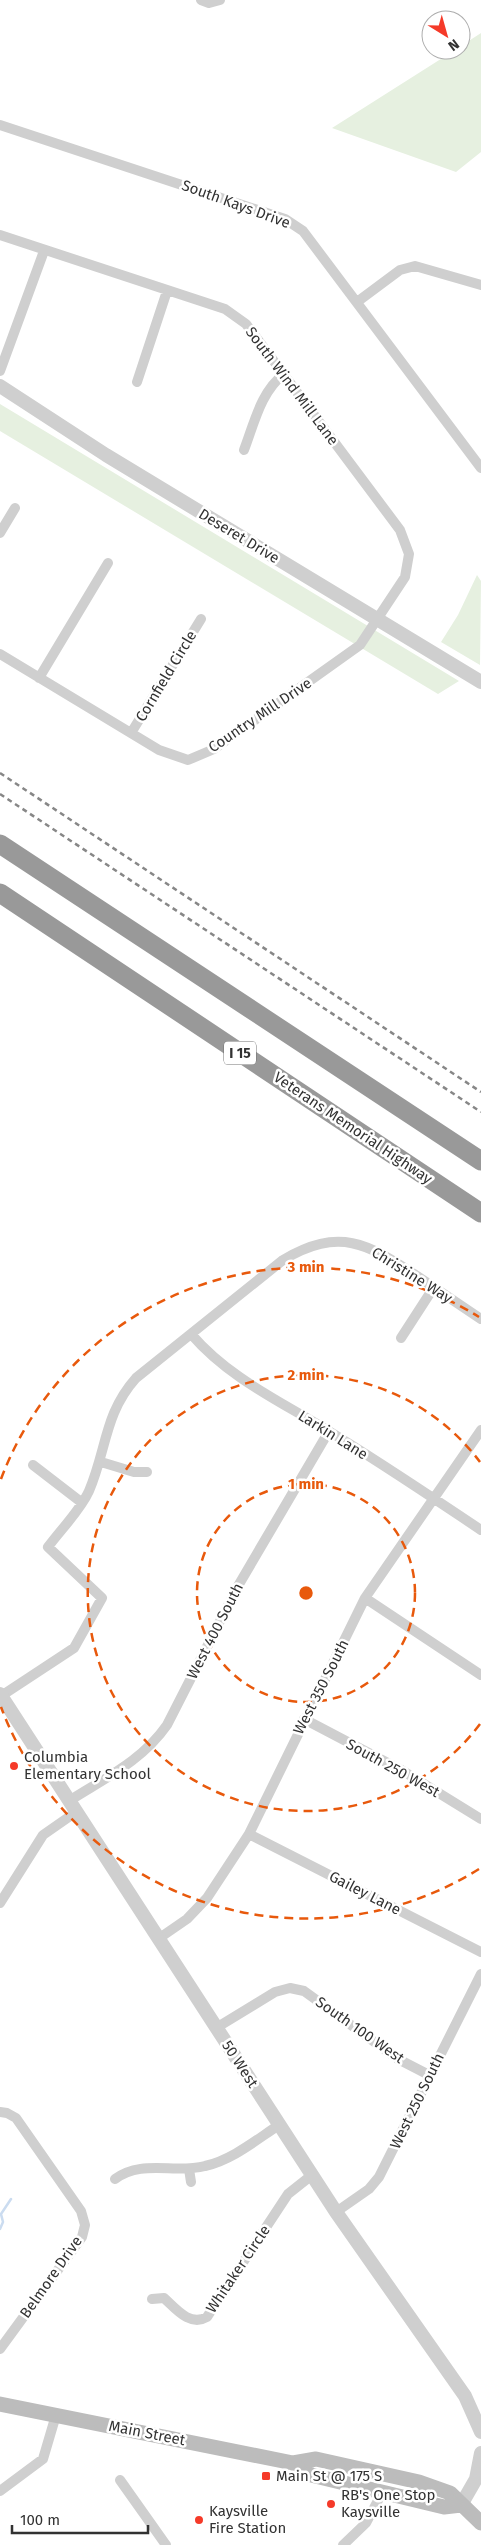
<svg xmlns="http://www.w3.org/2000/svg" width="481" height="2545" font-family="'Fira Sans',sans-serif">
	<rect width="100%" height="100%" fill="#fff"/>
	<!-- green -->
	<path fill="#e6f0e0" d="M 481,33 L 481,152 L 456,172 L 332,128 L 455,50 L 461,50 L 461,46 Z
		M 0,404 L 459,681 L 438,694 L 0,431 Z
		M 477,575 L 481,581 L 480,665 L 441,642 L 458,615 Z"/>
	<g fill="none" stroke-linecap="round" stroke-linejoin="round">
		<!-- stream -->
		<path stroke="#cbdcf0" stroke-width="2.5" d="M 0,2229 L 3,2222 L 1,2214 L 11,2199"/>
		<!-- minor -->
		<path stroke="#cfcfcf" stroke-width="10" d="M 201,0 L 209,3 L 220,0
			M 0,125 L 285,219 L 303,231 L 481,468
			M 0,235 L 225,309 L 246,324 L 400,530 L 409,554 L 405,577 L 360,645 L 214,749 L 188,760 L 159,750 L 0,654
			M 357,302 L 400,270 L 415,266 L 481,285
			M 0,371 L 44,251
			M 137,382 L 167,291
			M 244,450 C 254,424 261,391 284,374
			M 0,533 L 15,508
			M 39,678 L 108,563
			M 131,733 L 201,619
			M 191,1334 C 229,1378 278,1400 327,1430 C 380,1462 430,1496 481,1530
			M 401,1338 L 434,1287
			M 101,1462 L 134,1472 L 147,1472
			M 33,1465 L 81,1502
			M 365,1598 L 481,1675
			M 1,1696 L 74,1648 L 102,1598 L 48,1547 C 61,1529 80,1511 89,1491 C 107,1449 104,1414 136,1378 L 283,1260 C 339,1227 367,1243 417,1276 C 438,1290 460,1305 481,1319
			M 304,1719 L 403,1771 L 481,1819
			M 69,1801 C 105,1778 142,1761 167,1725 L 238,1586 L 329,1431
			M 249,1834 L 481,1952
			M 0,1903 L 43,1835 L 76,1812
			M 158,1939 L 187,1919 L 207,1898 L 249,1834 L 365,1598 L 481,1430
			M 216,2028 L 275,1992 L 290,1988 L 304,1991 L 398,2059 L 429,2075
			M 0,2112 L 7,2113 L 16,2118 L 81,2211 L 85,2225 L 82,2237 L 0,2349
			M 189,2169 L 191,2182
			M 115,2179 C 142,2159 174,2174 205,2166 C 232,2160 256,2140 279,2125
			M 336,2212 L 369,2189 L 379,2177 L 481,1974
			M 152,2299 L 164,2298 C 176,2309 190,2327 207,2317 L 288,2194 L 312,2175
			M 120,2480 L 166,2545
			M 0,2491 L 43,2459 L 56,2415
			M 343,2545 L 366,2523 L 383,2491"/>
		<!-- tertiary -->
		<path stroke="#cfcfcf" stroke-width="14" d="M 0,386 L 106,455 L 481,682
			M 0,1694 L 336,2212 L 465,2396 L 481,2432
			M 461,2505 L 476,2479 L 481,2453"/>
		<!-- secondary -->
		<path stroke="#bcbcbc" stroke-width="15" d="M 0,2404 L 293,2463 L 316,2459 L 419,2482 L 450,2493 L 481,2523
			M 293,2463 L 311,2475 L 444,2507 L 461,2505"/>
		<!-- motorway -->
		<path stroke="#999" stroke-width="19" d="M 0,844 L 481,1161
			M 0,893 L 481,1213"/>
		<!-- rail -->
		<path stroke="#878787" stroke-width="2.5" stroke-dasharray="5 4" stroke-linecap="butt" d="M 0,773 L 481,1092
			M 0,794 L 481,1112"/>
	</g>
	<!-- distance rings -->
	<g fill="none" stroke="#e8590c" stroke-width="2.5" stroke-dasharray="9 6">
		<circle cx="306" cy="1593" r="109"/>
		<path d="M480 1724A218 218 0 1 1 480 1462"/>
		<path d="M479 1869A326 326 0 0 1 1 1707M1 1479A326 326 0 0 1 479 1317"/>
	</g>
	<!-- markers -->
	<g fill="#f53a29" stroke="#fff" stroke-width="2">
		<circle cx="14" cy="1766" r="5"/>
		<rect x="261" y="2471" width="10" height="10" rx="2.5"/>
		<circle cx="331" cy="2504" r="5"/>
		<circle cx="199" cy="2520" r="5"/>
	</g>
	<g text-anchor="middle" stroke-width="5" stroke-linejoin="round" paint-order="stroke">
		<!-- shield labels -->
		<rect fill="#fff" stroke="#707070" stroke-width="1" x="224" y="1041.5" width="32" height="23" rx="4"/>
		<g font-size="14" font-weight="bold" fill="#323232">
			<text x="240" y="1058">I 15</text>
		</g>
		<!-- street labels -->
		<g font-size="15" fill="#323232" stroke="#fff">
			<text transform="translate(236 204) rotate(20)" y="5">South Kays Drive</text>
			<text transform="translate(292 386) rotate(53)" y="5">South Wind Mill Lane</text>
			<text transform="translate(239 536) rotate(31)" y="5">Deseret Drive</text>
			<text transform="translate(166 676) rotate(-59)" y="5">Cornfield Circle</text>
			<text transform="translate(260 715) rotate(-34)" y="5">Country Mill Drive</text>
			<text transform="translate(353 1128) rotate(34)" y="5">Veterans Memorial Highway</text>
			<text transform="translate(412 1275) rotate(32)" y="5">Christine Way</text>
			<text transform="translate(333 1435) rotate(32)" y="5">Larkin Lane</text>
			<text transform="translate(215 1631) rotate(-63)" y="5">West 400 South</text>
			<text transform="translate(321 1687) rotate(-63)" y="5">West 350 South</text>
			<text transform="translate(393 1768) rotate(29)" y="5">South 250 West</text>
			<text transform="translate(365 1893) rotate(27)" y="5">Gailey Lane</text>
			<text transform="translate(360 2030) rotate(35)" y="5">South 100 West</text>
			<text transform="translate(240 2064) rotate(57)" y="5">50 West</text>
			<text transform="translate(417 2101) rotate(-64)" y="5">West 250 South</text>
			<text transform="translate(238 2269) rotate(-56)" y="5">Whitaker Circle</text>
			<text transform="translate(51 2277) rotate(-55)" y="5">Belmore Drive</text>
			<text transform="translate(147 2433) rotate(11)" y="5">Main Street</text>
		</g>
		<!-- poi labels -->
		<g font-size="15" fill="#323232" stroke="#fff" text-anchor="start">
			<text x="24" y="1762">Columbia<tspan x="24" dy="17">Elementary School</tspan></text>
			<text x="276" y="2481">Main St @ 175 S</text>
			<text x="341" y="2500">RB's One Stop<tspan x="341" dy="17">Kaysville</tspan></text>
			<text x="209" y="2516">Kaysville<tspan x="209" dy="17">Fire Station</tspan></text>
		</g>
	</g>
	<circle cx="306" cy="1593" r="8" fill="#e8590c" stroke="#fff" stroke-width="2.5"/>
	<g font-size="15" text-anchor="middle" font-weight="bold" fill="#e8590c" stroke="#fff" stroke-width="5" stroke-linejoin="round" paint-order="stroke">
		<text x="306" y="1272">3 min</text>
		<text x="306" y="1380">2 min</text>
		<text x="306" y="1489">1 min</text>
	</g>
	<!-- north arrow -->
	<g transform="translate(446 35) rotate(143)"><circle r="24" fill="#ffffff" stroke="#adadad"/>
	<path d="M0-4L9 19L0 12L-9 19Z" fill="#f53a29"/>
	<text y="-8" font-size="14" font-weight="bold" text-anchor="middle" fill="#323232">N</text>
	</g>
	<!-- scale -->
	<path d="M12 2525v8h136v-8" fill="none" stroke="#323232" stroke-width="2.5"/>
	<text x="20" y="2525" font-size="15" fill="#323232" stroke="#ffffff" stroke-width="4" paint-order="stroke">100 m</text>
</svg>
